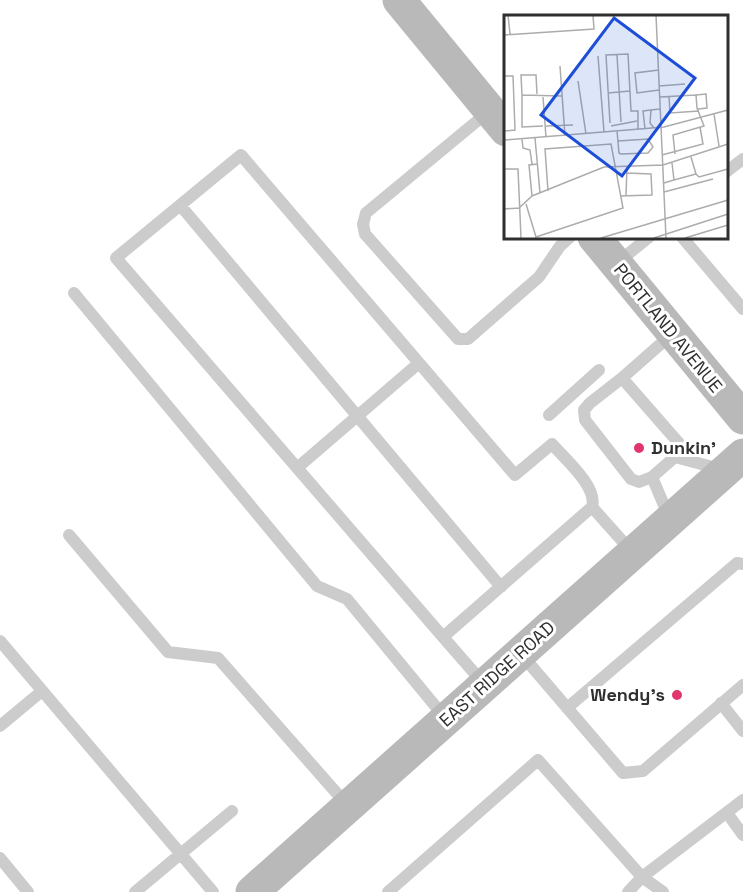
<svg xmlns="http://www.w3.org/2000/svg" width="743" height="892" font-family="'Space Grotesk',sans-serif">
	<rect width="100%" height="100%" fill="#fff"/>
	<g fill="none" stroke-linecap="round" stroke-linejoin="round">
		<!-- service -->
		<path stroke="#ccc" stroke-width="12" d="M 488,112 L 366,213 L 363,224 L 365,234 L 458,339 L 468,339 L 539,277 L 560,246 L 570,237
			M 726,172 L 743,159
			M 180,205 L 501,587
			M 682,237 L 743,309
			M 617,263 L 649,237
			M 74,293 L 317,586 L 347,599 L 446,719
			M 622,378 L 590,403 L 584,410 L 585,420 L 631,479 L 639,482 L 652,477 L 684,449 L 622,378 L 672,334
			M 549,415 L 599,370
			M 675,457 L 720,469
			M 297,468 L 419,363
			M 652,477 L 669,517
			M 592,507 L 633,553
			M 69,535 L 168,652 L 218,658 L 348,806
			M 443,637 L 116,258 L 241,155 L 515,475 L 552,444 C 565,459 598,487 592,507 L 443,637 L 484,684
			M 0,641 L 213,892
			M 521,654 L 623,773 L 643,771 L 743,685
			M 721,703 L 743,731
			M 567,708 L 737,563 L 743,564
			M 0,726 L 42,691
			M 727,813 L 743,835
			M 0,858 L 28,892
			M 135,892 L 232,811
			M 388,892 L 538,760 L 642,877 L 663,892
			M 628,892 L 642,877 L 743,800"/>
		<!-- secondary -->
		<path stroke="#b9b9b9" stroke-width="33" d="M 399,0 L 506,130
			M 594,237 L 743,418
			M 252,892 L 743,455"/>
	</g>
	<!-- markers -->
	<g fill="#e1366b" stroke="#fff" stroke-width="2">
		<circle cx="639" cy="448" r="6"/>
		<circle cx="677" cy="695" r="6"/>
	</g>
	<g text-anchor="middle" stroke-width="6" stroke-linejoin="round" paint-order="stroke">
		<!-- street labels -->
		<g font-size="18" fill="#2f2f2f" stroke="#fff">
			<text transform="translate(668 328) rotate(51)" y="6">PORTLAND AVENUE</text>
			<text transform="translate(497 674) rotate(-42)" y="6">EAST RIDGE ROAD</text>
		</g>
		<!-- poi labels -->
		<g font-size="18" font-weight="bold" fill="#2f2f2f" stroke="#fff" text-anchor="start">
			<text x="651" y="454">Dunkin'</text>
			<text x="665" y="701" text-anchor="end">Wendy's</text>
		</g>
	</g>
	<!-- overview -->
	<g transform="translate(504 15)">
		<rect width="224" height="224" fill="#fff"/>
		<path fill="none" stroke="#acacac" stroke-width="1.5" d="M 4,0 L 6,19M 152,0 L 162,223M 0,20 L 90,14 L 89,0M 113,40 L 117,107M 94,41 L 100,117M 56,51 L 61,121M 155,55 L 131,58 L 133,78 L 155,75M 0,61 L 9,61 L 11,115 L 0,116M 74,66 L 82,119M 155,71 L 181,69M 104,78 L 126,76M 18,80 L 17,60 L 32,60 L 33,79M 165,81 L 166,98 L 195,96M 39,82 L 42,122M 156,82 L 192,80M 210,99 L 215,131M 106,108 L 102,40 L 124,39 L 127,96 L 134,96 L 134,115M 39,111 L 18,112 L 18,80 L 58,81M 42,111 L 69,110M 107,111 L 133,106M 150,113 L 146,108 L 147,95 L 156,94M 141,114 L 139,96 L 147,95M 113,116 L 115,138 L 117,139 L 144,138 L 149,132 L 144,124 L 114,126M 31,123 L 36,178M 18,124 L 19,133 L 26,135 L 28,149M 0,125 L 160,112 L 224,95M 171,139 L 169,120 L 200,111 L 193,93 L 192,80 L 202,79 L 203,93 L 194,94M 158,140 L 199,129 L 196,112M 0,154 L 14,154 L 17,223M 192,159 L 195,162 L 224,154M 170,165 L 192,159 L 187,142M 160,168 L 170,165 L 168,148M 160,177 L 209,164M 28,181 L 25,150 L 34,149M 116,181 L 148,180 L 147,159 L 123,158M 122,181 L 123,151M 22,189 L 32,222 L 119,193 L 107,129 L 41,134 L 44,176M 0,194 L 15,193 L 28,181 L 100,152 L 159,150 L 224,129M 97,223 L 224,185M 150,223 L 224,199M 181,223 L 224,210"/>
		<path fill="#1d4ed8" fill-opacity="0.15" stroke="#1d4ed8" stroke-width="3" d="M 110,3 L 191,63 L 118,161 L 37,100 Z"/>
		<rect width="224" height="224" fill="none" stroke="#2f2f2f" stroke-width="3"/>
	</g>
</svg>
